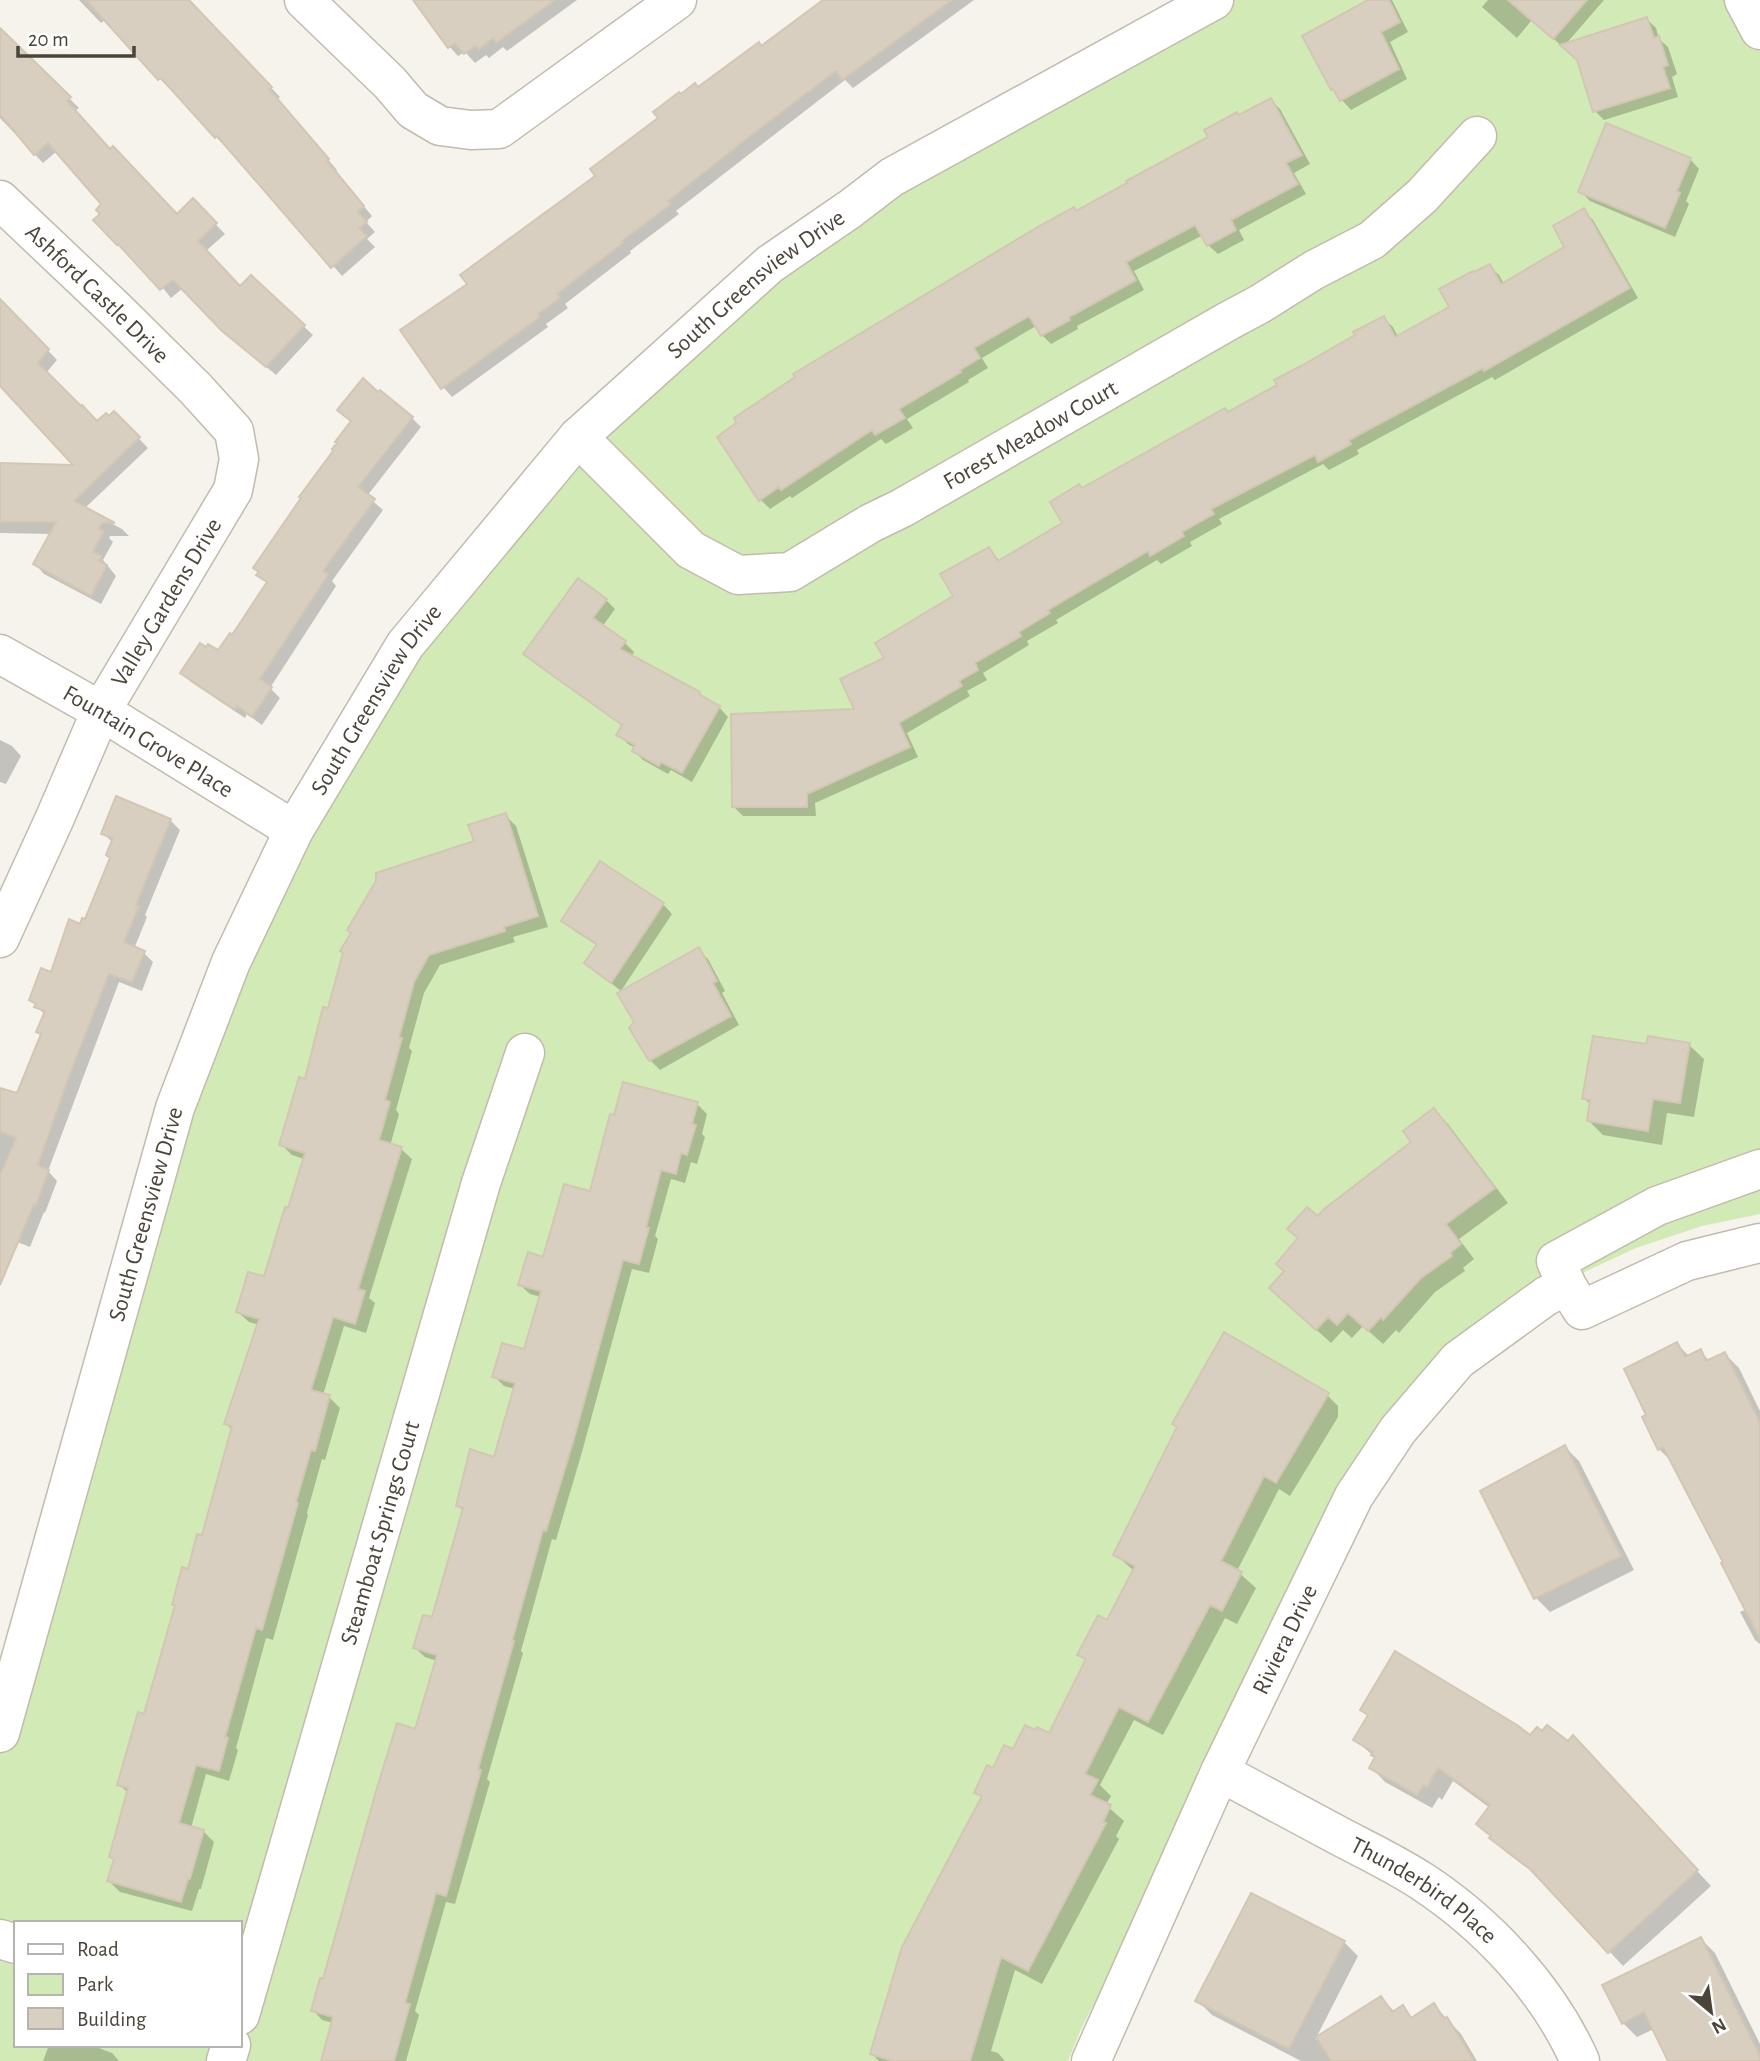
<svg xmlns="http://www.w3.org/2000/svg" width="1760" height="2061" font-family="'Alegreya Sans',sans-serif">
	<rect width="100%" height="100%" fill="#f6f3ec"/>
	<!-- green -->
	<path fill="#d2eab5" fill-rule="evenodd" d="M 1207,0 L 1757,0 L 1760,6 L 1760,1214 L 1702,1226 L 1636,1248 L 1574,1277 L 1400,1426 L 1137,1921 L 1082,2027 L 1068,2061 L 0,2061 L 0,1731 L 186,1077 L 406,647 L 745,285 ZM 16,1923 L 240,1923 L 240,2045 L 16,2045 Z"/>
	<!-- shadow -->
	<path fill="#0003" d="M 79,0 L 186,0 L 280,97 L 277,100 L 337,170 L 335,172 L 372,216 L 366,222 L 375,232 L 367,239 L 375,247 L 342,276 L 227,145 L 225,146 L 216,137 L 171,86 L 169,88 L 160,79 L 106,19 L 101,23 Z
		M 416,0 L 577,0 L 507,51 L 503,47 L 489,58 L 486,55 L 475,63 L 465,52 L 458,56 L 449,46 Z
		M 826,0 L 974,0 L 853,88 L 845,80 L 676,211 L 679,214 L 630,251 L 631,253 L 565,304 L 568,308 L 546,324 L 548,327 L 452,397 L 443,387 L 469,285 L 597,176 L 660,118 L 681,96 L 698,89 L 762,48 Z
		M 1372,0 L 1392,0 L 1408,32 L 1390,42 L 1407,79 L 1351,110 L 1332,89 Z
		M 1488,0 L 1604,0 L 1565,45 L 1647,19 L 1656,28 L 1659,39 L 1668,47 L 1677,74 L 1672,77 L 1678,97 L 1604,120 L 1595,111 L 1579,61 L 1532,20 L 1517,38 L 1482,7 Z
		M 0,30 L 79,108 L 75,111 L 110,151 L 177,216 L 193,201 L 225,234 L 206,251 L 241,288 L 251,277 L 313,335 L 276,375 L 234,340 L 183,288 L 171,298 L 103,214 L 104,204 L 57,151 L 43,163 L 0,118 Z
		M 1271,100 L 1280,109 L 1310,164 L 1294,173 L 1306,194 L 1239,230 L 1244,240 L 1218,254 L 1208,245 L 1203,235 L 1134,271 L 1144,290 L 1077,326 L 1078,329 L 1051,344 L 1042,335 L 1036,326 L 982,358 L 988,368 L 968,380 L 969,382 L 907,419 L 913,428 L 886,444 L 881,439 L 792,498 L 790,496 L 770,509 L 761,500 L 1076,212 L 1210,137 L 1239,117 Z
		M 1690,159 L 1699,169 L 1686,201 L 1689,204 L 1675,237 L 1590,201 L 1581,192 Z
		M 1584,211 L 1593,220 L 1638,298 L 1495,380 L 1492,377 L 1357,450 L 1359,454 L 1329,470 L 1323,464 L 1219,519 L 1222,524 L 1190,542 L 1192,546 L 1161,564 L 1157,560 L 1056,620 L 1058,623 L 1027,641 L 1029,645 L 983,673 L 987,680 L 967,691 L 970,696 L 907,733 L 918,757 L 815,803 L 816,816 L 743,816 L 734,807 L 856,710 L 887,659 L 955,597 L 989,549 L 1000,561 L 1064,524 L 1082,490 L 1280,386 L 1302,368 L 1383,318 L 1393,327 L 1398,337 L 1452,308 L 1489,266 L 1499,275 L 1504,284 L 1567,248 Z
		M 0,300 L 57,360 L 46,373 L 97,423 L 109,419 L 114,413 L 148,448 L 84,509 L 122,529 L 129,536 L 110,536 L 109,538 L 113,542 L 103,560 L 116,576 L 101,604 L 44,574 L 35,564 L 51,534 L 0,533 L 0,465 L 78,466 L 0,382 Z
		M 340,410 L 412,418 L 421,427 L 367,496 L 383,510 L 332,581 L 336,586 L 270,688 L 280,698 L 262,725 L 247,714 L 245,718 L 191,682 L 182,673 L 218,653 L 233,637 L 268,584 L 259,575 L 353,423 Z
		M 606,600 L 615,609 L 602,627 L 625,643 L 634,652 L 631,657 L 698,693 L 719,707 L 728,717 L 692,782 L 671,770 L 668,774 L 643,760 L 634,751 L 635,748 L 628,744 L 619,735 L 623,726 L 534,663 L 525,654 Z
		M 0,740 L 12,746 L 21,756 L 6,784 L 0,782 Z
		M 505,815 L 516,826 L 548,927 L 513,937 L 515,942 L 440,965 L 424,993 L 409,1048 L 412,1051 L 396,1110 L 399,1114 L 390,1146 L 401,1149 L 412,1159 L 369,1298 L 375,1303 L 366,1333 L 344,1326 L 323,1395 L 329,1397 L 340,1408 L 325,1460 L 322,1459 L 307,1513 L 308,1515 L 273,1640 L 266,1638 L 236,1748 L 238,1750 L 229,1781 L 206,1774 L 191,1828 L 203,1831 L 214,1842 L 201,1889 L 199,1889 L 192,1911 L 120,1892 L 109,1881 L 115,1861 L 111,1856 L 129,1794 L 119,1784 L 146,1716 L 189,1571 L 203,1537 L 232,1430 L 226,1424 L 259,1325 L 249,1322 L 238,1312 L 266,1279 L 290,1210 L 304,1159 L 292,1155 L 281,1144 L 306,1081 L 329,1010 L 476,842 Z
		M 170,820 L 180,830 L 145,915 L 147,917 L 134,949 L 144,953 L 153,962 L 142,991 L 119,982 L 48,1171 L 57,1181 L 45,1213 L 44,1212 L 30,1247 L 0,1235 L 0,1095 L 18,1095 L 42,1035 L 38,1032 L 45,1015 L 31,1000 L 52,975 L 81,926 L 86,921 L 112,859 L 113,843 L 103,833 Z
		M 663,904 L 672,914 L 621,991 L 586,963 L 598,946 L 573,930 L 564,920 Z
		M 698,950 L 708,959 L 725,991 L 722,993 L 739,1025 L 660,1070 L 650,1060 Z
		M 1689,1045 L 1704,1059 L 1694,1117 L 1667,1113 L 1662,1145 L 1603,1135 L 1589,1121 L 1591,1105 L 1584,1098 L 1648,1046 Z
		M 697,1104 L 707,1114 L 702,1134 L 705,1137 L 697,1164 L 691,1162 L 685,1183 L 671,1179 L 655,1236 L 658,1239 L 649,1273 L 632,1269 L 582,1452 L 556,1540 L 552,1539 L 521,1651 L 523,1653 L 487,1779 L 490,1782 L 455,1904 L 446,1902 L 415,2011 L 419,2015 L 406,2061 L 322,2061 L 333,2023 L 322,2020 L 313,2010 L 416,1731 L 437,1661 L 425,1657 L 415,1648 L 434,1620 L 464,1512 L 458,1506 L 496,1460 L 515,1389 L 504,1386 L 494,1376 L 526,1351 L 541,1297 L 530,1294 L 520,1285 L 544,1259 L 591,1194 Z
		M 1434,1110 L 1448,1124 L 1508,1203 L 1459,1239 L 1474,1259 L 1463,1268 L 1465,1271 L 1435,1292 L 1399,1333 L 1396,1330 L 1383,1344 L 1363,1326 L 1352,1338 L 1343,1330 L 1331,1343 L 1286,1302 L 1286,1271 L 1318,1219 L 1414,1143 Z
		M 1677,1344 L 1690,1357 L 1700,1352 L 1710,1361 L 1725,1354 L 1739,1368 L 1760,1411 L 1760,1644 L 1755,1640 L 1740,1612 L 1747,1609 L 1725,1563 L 1673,1463 L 1659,1449 L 1649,1415 Z
		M 1323,1391 L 1338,1406 L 1338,1417 L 1290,1496 L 1279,1489 L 1237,1571 L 1256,1588 L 1237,1624 L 1225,1618 L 1163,1735 L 1134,1720 L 1100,1785 L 1111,1796 L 1106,1805 L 1124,1821 L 1116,1836 L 1119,1839 L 1042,1984 L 1015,1970 L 991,2051 L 998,2053 L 1005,2061 L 879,2061 L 872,2054 L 983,1799 L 976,1792 L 993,1771 L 1014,1751 L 1050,1736 L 1087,1662 L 1080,1655 L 1108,1622 L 1134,1571 L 1115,1554 Z
		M 1565,1447 L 1579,1461 L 1634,1570 L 1550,1612 L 1536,1598 Z
		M 1362,1709 L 1569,1744 L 1587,1752 L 1711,1886 L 1623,1966 L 1543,1880 L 1506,1852 L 1478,1824 L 1490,1808 L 1453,1781 L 1442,1800 L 1439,1797 L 1432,1808 L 1385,1782 L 1371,1767 L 1376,1758 L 1355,1740 L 1369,1717 Z
		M 1701,1939 L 1715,1953 L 1760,2044 L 1760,2061 L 1670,2061 L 1654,2029 L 1637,2037 L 1623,2023 Z
		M 1344,1942 L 1358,1956 L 1315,2040 L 1381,1998 L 1395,2012 L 1402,2007 L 1414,2019 L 1434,2005 L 1461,2034 L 1477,2061 L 1301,2061 L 1212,2015 L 1197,2000 Z
		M 49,2045 L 91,2045 L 112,2053 L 119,2061 L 43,2061 Z"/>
	<!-- building -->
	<path fill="#d8cfc1" stroke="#d3c7b4" stroke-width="2" d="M 86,0 L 189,0 L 272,87 L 269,89 L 329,159 L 327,161 L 364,206 L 358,212 L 367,222 L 359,228 L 367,236 L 331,268 L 217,136 L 215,138 L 161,78 L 158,80 Z
		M 413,0 L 555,0 L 496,43 L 493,38 L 478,50 L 476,46 L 464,54 L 455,43 L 448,48 Z
		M 823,0 L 952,0 L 842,80 L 836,71 L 754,133 L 668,201 L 671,204 L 622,241 L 623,243 L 557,294 L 560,298 L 538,314 L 540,317 L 441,389 L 400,330 L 467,284 L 460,275 L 595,176 L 590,169 L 658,118 L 653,112 L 679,92 L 681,94 L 695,83 L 698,87 L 759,42 L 761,46 Z
		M 1368,0 L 1389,0 L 1400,22 L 1381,32 L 1399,69 L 1340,101 L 1333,89 L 1331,90 L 1302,36 Z
		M 1508,0 L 1587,0 L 1553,39 Z
		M 1647,17 L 1654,38 L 1659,36 L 1668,65 L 1663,67 L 1670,88 L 1593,112 L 1577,60 L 1560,45 Z
		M 0,28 L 71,97 L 67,101 L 110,149 L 113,146 L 177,214 L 193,198 L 217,223 L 198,241 L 240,286 L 251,275 L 305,325 L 266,367 L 222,331 L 173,280 L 160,290 L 118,244 L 117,245 L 93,220 L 100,214 L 96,210 L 101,204 L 48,143 L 34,155 L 0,114 Z
		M 1271,98 L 1302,155 L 1286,163 L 1298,184 L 1231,220 L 1236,230 L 1207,246 L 1195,225 L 1126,262 L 1136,280 L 1069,317 L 1070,320 L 1041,336 L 1029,316 L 974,348 L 980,358 L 960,370 L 961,372 L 899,409 L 905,418 L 875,435 L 872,430 L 781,490 L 779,487 L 759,501 L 717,437 L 736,423 L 734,418 L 795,377 L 793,374 L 1041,225 L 1074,207 L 1076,211 L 1127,183 L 1126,181 L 1208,137 L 1204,130 L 1237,112 L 1239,115 Z
		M 1606,123 L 1691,158 L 1677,191 L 1680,193 L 1665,228 L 1578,192 Z
		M 1584,208 L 1630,288 L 1484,371 L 1483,368 L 1349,440 L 1351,444 L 1318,462 L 1315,455 L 1211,509 L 1214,514 L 1182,532 L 1184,536 L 1150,556 L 1148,551 L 1048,610 L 1050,613 L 1019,632 L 1021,636 L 975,663 L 978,670 L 959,681 L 962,686 L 899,723 L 910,747 L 807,794 L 807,807 L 732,807 L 731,714 L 854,709 L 840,679 L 884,658 L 875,643 L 953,596 L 940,574 L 989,547 L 998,561 L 1062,523 L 1050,502 L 1079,484 L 1082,488 L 1225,408 L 1228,412 L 1277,385 L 1274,380 L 1301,366 L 1355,335 L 1353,332 L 1384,316 L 1395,337 L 1449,307 L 1439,289 L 1473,271 L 1474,272 L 1490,264 L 1501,284 L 1564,247 L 1553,226 Z
		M 0,299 L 49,349 L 38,363 L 81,406 L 82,405 L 97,421 L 106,413 L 109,416 L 114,411 L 140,437 L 74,501 L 115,523 L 102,523 L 99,529 L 104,531 L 93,552 L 102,556 L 99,561 L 107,565 L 91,596 L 33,564 L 56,522 L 0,522 L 0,463 L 73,465 L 0,386 Z
		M 363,378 L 378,392 L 380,390 L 413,417 L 358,487 L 375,499 L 323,571 L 328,575 L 260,679 L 272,687 L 252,717 L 237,706 L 235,710 L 180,673 L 200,643 L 206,647 L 208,644 L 218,650 L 230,633 L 232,635 L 267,582 L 256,575 L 259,572 L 253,568 L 301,498 L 299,497 L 333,451 L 332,449 L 337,443 L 335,442 L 351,421 L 337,410 Z
		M 578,578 L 607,599 L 593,618 L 626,641 L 620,649 L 700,692 L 699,694 L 720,706 L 682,773 L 661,762 L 659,766 L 632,751 L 635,745 L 616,735 L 622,725 L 523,654 Z
		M 116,796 L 171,819 L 136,905 L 139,906 L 124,942 L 145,951 L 132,982 L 109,974 L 68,1079 L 38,1165 L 49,1170 L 36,1205 L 34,1204 L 0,1285 L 0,1175 L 16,1138 L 0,1131 L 0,1088 L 17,1093 L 41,1034 L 36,1032 L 45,1011 L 34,1007 L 36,1004 L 29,1000 L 41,968 L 51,972 L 69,919 L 80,924 L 82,918 L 85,919 L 110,858 L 106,855 L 113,838 L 101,834 Z
		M 506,813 L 538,916 L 504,927 L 505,931 L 429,955 L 414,982 L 399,1038 L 402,1038 L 385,1100 L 390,1102 L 379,1140 L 402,1147 L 358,1289 L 365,1291 L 355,1324 L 333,1317 L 311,1390 L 330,1395 L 315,1451 L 311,1450 L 296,1502 L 298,1503 L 262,1630 L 256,1628 L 225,1737 L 228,1738 L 219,1771 L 196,1765 L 179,1823 L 204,1830 L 190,1879 L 188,1879 L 181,1902 L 107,1881 L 114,1859 L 109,1857 L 128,1788 L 117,1785 L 138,1712 L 144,1714 L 175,1605 L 172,1605 L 182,1567 L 188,1569 L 197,1534 L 202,1535 L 232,1426 L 224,1424 L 259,1319 L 236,1312 L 248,1272 L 264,1276 L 285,1207 L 288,1208 L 305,1153 L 279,1145 L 299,1077 L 305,1079 L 323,1007 L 328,1008 L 343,953 L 340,951 L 351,933 L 347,930 L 376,881 L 376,873 L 474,841 L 468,825 Z
		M 600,861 L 664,903 L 611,983 L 584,963 L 597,944 L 561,921 Z
		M 699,947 L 717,981 L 713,983 L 731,1016 L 649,1061 L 629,1028 L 634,1022 L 617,993 Z
		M 1593,1036 L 1646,1044 L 1648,1036 L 1690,1043 L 1680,1103 L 1653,1099 L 1648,1131 L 1587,1121 L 1590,1100 L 1582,1099 Z
		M 623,1082 L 698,1102 L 692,1124 L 696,1125 L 687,1155 L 681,1153 L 676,1174 L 661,1170 L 646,1227 L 649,1228 L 639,1264 L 623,1260 L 573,1442 L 546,1531 L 543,1530 L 512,1641 L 514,1641 L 478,1769 L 481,1770 L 446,1896 L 436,1893 L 405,2003 L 410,2004 L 394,2061 L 321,2061 L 333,2017 L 311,2011 L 320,1978 L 323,1979 L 377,1788 L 397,1723 L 415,1729 L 437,1655 L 413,1648 L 423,1615 L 432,1617 L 463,1508 L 456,1506 L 470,1449 L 494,1457 L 515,1383 L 492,1377 L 502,1343 L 524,1349 L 541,1291 L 518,1285 L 528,1252 L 543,1257 L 564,1184 L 590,1191 L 610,1114 L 614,1115 Z
		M 1434,1108 L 1495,1188 L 1446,1224 L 1461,1244 L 1450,1253 L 1452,1256 L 1421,1278 L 1383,1320 L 1381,1317 L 1368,1331 L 1348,1313 L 1337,1325 L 1328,1317 L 1316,1330 L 1269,1288 L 1284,1271 L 1276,1264 L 1298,1238 L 1287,1229 L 1307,1207 L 1318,1216 L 1323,1210 L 1411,1142 L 1403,1131 Z
		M 1224,1332 L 1329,1393 L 1276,1483 L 1264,1476 L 1221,1561 L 1242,1572 L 1222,1611 L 1210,1605 L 1148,1722 L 1119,1707 L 1085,1774 L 1098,1780 L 1090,1795 L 1111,1805 L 1103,1822 L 1106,1823 L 1028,1971 L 1001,1957 L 970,2061 L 893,2061 L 870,2054 L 902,1947 L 982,1796 L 974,1793 L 987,1765 L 993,1768 L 1004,1745 L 1013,1749 L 1025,1725 L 1035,1730 L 1037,1727 L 1049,1733 L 1086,1659 L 1077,1655 L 1098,1615 L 1107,1620 L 1135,1566 L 1113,1555 L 1177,1427 L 1172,1424 Z
		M 1677,1342 L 1685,1357 L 1701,1349 L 1706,1361 L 1725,1352 L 1760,1423 L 1760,1639 L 1721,1563 L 1723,1562 L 1663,1447 L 1658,1450 L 1642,1417 L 1646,1415 L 1624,1369 Z
		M 1565,1445 L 1621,1556 L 1534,1599 L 1480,1491 Z
		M 1395,1651 L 1517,1725 L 1530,1735 L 1537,1727 L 1542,1731 L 1547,1725 L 1568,1741 L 1573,1735 L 1698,1870 L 1608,1953 L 1530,1869 L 1489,1838 L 1491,1836 L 1476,1824 L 1490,1805 L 1438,1768 L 1427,1787 L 1424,1785 L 1417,1795 L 1369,1768 L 1375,1757 L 1371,1755 L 1373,1752 L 1353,1740 L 1368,1715 L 1360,1710 Z
		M 1251,1893 L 1345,1941 L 1289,2049 L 1195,2001 Z
		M 1701,1937 L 1760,2056 L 1760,2061 L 1668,2061 L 1644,2012 L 1622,2024 L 1602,1985 Z
		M 1381,1996 L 1392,2012 L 1403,2005 L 1411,2018 L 1434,2003 L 1444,2019 L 1447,2017 L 1474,2061 L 1331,2061 L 1316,2037 Z"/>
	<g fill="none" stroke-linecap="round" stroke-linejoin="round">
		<defs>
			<g id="minor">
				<path d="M 304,0 L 390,83 L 413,110 L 440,126 L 471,130 L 499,129 L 677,0"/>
				<path d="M 1744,0 L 1760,30"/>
				<path id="s1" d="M 0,200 L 115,309 L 195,388 L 234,431 L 239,459 L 233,490 L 101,711 L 54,820 L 0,938"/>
				<path id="s2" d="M 578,437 L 691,550 L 738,575 L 790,572 L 871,523 L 902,508 L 1230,320 L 1260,304 L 1314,270 L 1372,240 L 1422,196 L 1477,136"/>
				<path id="s3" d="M 0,654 L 101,711 L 294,830"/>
				<path d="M 1760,1169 L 1657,1206 L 1556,1261 L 1567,1286 L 1582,1310 L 1687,1261 L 1760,1243"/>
				<path id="s4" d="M 0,1733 L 175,1108 L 231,962 L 294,830 L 405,645 L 578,437 L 770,264 L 850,209 L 892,177 L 1214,0"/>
				<path id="s5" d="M 1220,1772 C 1261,1794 1302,1816 1343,1838 C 1370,1852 1397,1865 1423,1882 C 1488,1925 1548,1989 1580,2061"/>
				<path d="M 0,1939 L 16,1944"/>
				<path id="s6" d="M 240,2015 L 481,1183 L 525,1053"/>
				<path d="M 226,2061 L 231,2045"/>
				<path id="s7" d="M 1091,2061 L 1220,1772 L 1354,1496 L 1398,1430 L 1458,1360 L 1546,1296 L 1567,1286"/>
			</g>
		</defs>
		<!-- minor casing -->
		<use href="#minor" stroke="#c2bbae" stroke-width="41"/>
		<!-- minor -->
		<use href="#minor" stroke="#fff" stroke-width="38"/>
	</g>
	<g text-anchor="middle" stroke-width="5" stroke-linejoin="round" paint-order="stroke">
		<!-- street labels -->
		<g font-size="24" fill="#4b4439" stroke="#fff">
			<text dy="8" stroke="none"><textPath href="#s4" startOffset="1673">South Greensview Drive</textPath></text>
			<text dy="8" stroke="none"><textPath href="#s1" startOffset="135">Ashford Castle Drive</textPath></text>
			<text dy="8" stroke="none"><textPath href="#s2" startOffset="542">Forest Meadow Court</textPath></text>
			<text transform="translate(166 602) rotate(-59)" y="8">Valley Gardens Drive</text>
			<text dy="8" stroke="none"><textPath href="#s4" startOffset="1106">South Greensview Drive</textPath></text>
			<text dy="8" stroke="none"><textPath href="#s3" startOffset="172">Fountain Grove Place</textPath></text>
			<text dy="8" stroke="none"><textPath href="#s4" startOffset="539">South Greensview Drive</textPath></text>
			<text dy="8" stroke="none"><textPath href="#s6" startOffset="502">Steamboat Springs Court</textPath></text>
			<text dy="8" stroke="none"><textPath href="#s7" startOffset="464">Riviera Drive</textPath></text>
			<text dy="8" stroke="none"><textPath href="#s5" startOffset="236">Thunderbird Place</textPath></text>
		</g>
	</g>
	<!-- legend -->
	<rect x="14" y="1921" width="228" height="126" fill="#ffffff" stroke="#b7b4b0" stroke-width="2"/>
	<rect x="28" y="1944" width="35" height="10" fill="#ffffff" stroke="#b7b4b0" stroke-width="2"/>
	<text x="77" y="1956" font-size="21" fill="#4b4439">Road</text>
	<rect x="28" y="1974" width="35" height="21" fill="#d2eab5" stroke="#b7b4b0" stroke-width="2"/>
	<text x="77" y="1991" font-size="21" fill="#4b4439">Park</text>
	<rect x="28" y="2008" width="35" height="21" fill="#d8cfc1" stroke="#b7b4b0" stroke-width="2"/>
	<text x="77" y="2026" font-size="21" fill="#4b4439">Building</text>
	<!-- north arrow -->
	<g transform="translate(1711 2012) rotate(151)" stroke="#ffffff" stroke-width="5" paint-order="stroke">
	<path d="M0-5L12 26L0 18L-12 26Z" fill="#4b4439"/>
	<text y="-10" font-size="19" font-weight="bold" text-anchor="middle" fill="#4b4439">N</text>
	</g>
	<!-- scale -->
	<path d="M18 46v10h116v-10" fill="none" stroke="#4b4439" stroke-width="3.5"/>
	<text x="28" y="46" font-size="21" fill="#4b4439" stroke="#ffffff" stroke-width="5" paint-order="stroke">20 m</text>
</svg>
